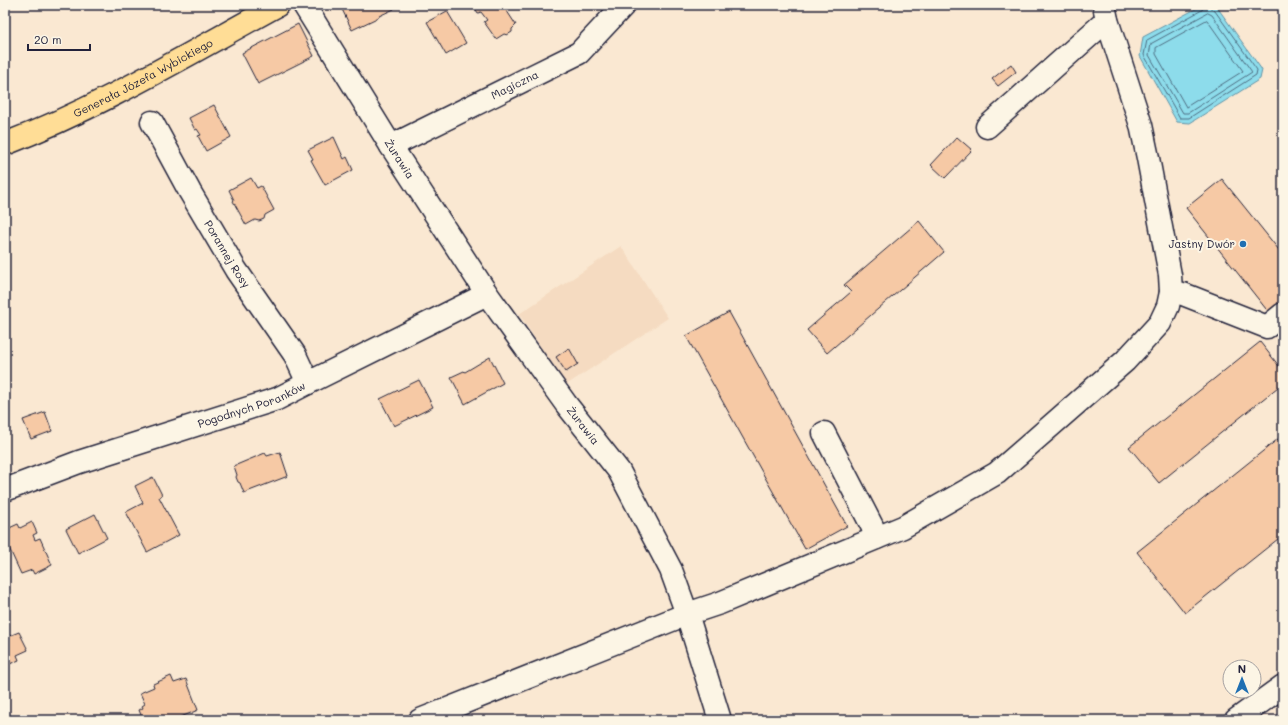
<svg xmlns="http://www.w3.org/2000/svg" width="1288" height="725" font-family="Mali,sans-serif">
	<rect width="100%" height="100%" fill="#fae8d2"/>
	<filter id="ink" filterUnits="userSpaceOnUse"><feTurbulence type="fractalNoise" baseFrequency=".025" numOctaves="2"/><feDisplacementMap in="SourceGraphic" scale="8" xChannelSelector="R" yChannelSelector="G"/><feConvolveMatrix kernelMatrix="1 2 1 2 8 2 1 2 1" color-interpolation-filters="sRGB"/></filter>
	<g filter="url(#ink)">
		<!-- built -->
		<path fill="#f5dbc1" d="M 621,246 L 668,318 L 566,385 L 519,314 Z"/>
		<!-- water -->
		<path fill="#8ddceb" stroke="#6292a5" d="M 1203,5 L 1217,7 L 1262,70 L 1260,79 L 1190,123 L 1177,122 L 1140,56 L 1143,37 Z"/>
		<g fill="none" stroke-linecap="round" stroke-linejoin="round">
			<!-- shore -->
			<path stroke="#4d6c81" stroke-width="1" d="M 1204,5 L 1202,10 L 1147,40 L 1144,55 L 1180,118 L 1189,118 L 1256,75 L 1257,70 L 1215,11 L 1211,9 L 1211,5
				M 1208,13 L 1212,15 L 1252,72 L 1188,113 L 1183,113 L 1149,55 L 1151,44 Z
				M 1207,20 L 1243,71 L 1186,107 L 1156,54 L 1156,48 Z"/>
		</g>
		<!-- building -->
		<path fill="#f6c9a5" stroke="#22223b" d="M 340,5 L 392,5 L 394,9 L 379,16 L 379,17 L 352,30 Z
			M 473,5 L 503,5 L 516,25 L 512,29 L 512,32 L 507,35 L 504,34 L 496,39 L 484,22 L 487,20 L 481,12 L 478,13 Z
			M 447,11 L 466,43 L 446,55 L 427,22 Z
			M 298,24 L 314,56 L 258,84 L 242,53 Z
			M 1011,64 L 1016,72 L 998,86 L 992,79 Z
			M 214,105 L 231,137 L 206,151 L 198,136 L 201,135 L 197,129 L 195,130 L 189,118 Z
			M 334,137 L 344,159 L 347,157 L 353,170 L 325,185 L 311,160 L 313,159 L 308,150 Z
			M 957,137 L 972,150 L 945,178 L 931,165 Z
			M 251,178 L 257,188 L 261,186 L 274,210 L 265,215 L 264,219 L 259,221 L 255,220 L 246,225 L 233,201 L 234,200 L 229,190 Z
			M 1222,179 L 1283,255 L 1283,304 L 1270,314 L 1186,208 Z
			M 919,221 L 944,252 L 827,353 L 807,330 L 851,292 L 844,285 Z
			M 729,312 L 847,526 L 805,549 L 686,336 Z
			M 1260,342 L 1283,371 L 1283,383 L 1159,483 L 1129,447 Z
			M 569,348 L 578,364 L 566,372 L 556,357 Z
			M 490,357 L 503,383 L 465,404 L 451,377 L 464,371 L 465,372 Z
			M 419,380 L 433,407 L 394,426 L 380,399 Z
			M 45,412 L 52,431 L 31,439 L 23,420 Z
			M 1283,435 L 1283,535 L 1185,613 L 1137,552 Z
			M 280,452 L 288,476 L 244,493 L 240,483 L 238,482 L 236,477 L 237,475 L 234,466 L 265,453 L 267,456 Z
			M 153,477 L 162,495 L 159,497 L 179,535 L 147,552 L 126,512 L 143,503 L 135,486 Z
			M 95,514 L 107,538 L 78,553 L 66,529 Z
			M 32,522 L 37,533 L 33,535 L 35,540 L 40,538 L 52,565 L 34,574 L 32,570 L 21,574 L 5,539 L 5,530 L 18,524 L 20,528 Z
			M 19,632 L 28,650 L 17,655 L 19,660 L 5,666 L 5,635 L 7,634 L 9,636 Z
			M 171,676 L 174,683 L 186,679 L 198,710 L 181,717 L 183,720 L 167,720 L 166,718 L 160,720 L 143,720 L 139,710 L 143,708 L 142,706 L 145,704 L 140,693 L 154,687 L 153,684 Z"/>
		<g fill="none" stroke-linecap="round" stroke-linejoin="round">
			<defs>
				<g id="minor">
					<path id="s1" d="M 304,5 L 391,146 L 487,294 L 566,404 L 619,471 L 671,570 L 687,614 L 720,720"/>
					<path id="s2" d="M 152,122 L 190,192 L 236,270 L 295,355 L 308,383"/>
					<path d="M 987,127 L 1107,20"/>
					<path id="s3" d="M 391,146 L 579,53 L 624,5"/>
					<path d="M 1171,292 L 1183,294 L 1267,327 L 1283,314"/>
					<path d="M 824,433 L 872,526 L 876,538"/>
					<path id="s4" d="M 5,490 L 79,462 L 277,399 L 308,383 L 487,294"/>
					<path d="M 420,720 L 687,614 L 720,603 L 903,527 L 997,473 L 1125,361 L 1160,323 L 1168,306 L 1171,292 L 1170,275 L 1148,158 L 1141,125 L 1107,20 L 1104,5"/>
					<path d="M 1236,720 L 1283,686"/>
				</g>
				<g id="major">
					<path id="s5" d="M 5,144 C 101,107 188,54 278,5"/>
				</g>
			</defs>
			<!-- minor casing -->
			<use href="#minor" stroke="#22223b" stroke-width="25"/>
			<!-- major casing -->
			<use href="#major" stroke="#22223b" stroke-width="25"/>
			<!-- minor -->
			<use href="#minor" stroke="#fcf5e5" stroke-width="22"/>
			<!-- major -->
			<use href="#major" stroke="#ffdd96" stroke-width="22"/>
		</g>
	</g>
	<!-- markers -->
	<circle fill="#1f6fb2" stroke="#fcf5e5" stroke-width="1.5" cx="1243" cy="244" r="4"/>
	<g text-anchor="middle" stroke-width="4" stroke-linejoin="round" paint-order="stroke">
		<!-- street labels -->
		<g font-size="11" fill="#22223b" stroke="#fcf5e5">
			<text dy="4" stroke="none"><textPath href="#s5" startOffset="153">Generała Józefa Wybickiego</textPath></text>
			<text dy="4" stroke="none"><textPath href="#s3" startOffset="138">Magiczna</textPath></text>
			<text dy="4" stroke="none"><textPath href="#s1" startOffset="181">Żurawia</textPath></text>
			<text dy="4" stroke="none"><textPath href="#s2" startOffset="152">Porannej Rosy</textPath></text>
			<text dy="4" stroke="none"><textPath href="#s4" startOffset="261">Pogodnych Poranków</textPath></text>
			<text dy="4" stroke="none"><textPath href="#s1" startOffset="505">Żurawia</textPath></text>
		</g>
		<!-- poi labels -->
		<g font-size="11" fill="#22223b" stroke="#fcf5e5" text-anchor="end">
			<text x="1235" y="248">Jastny Dwór</text>
		</g>
	</g>
	<!-- margin -->
	<rect width="1288" height="725" fill="none" stroke="#fcf5e5" stroke-width="20"/>
	<rect x="10" y="10" width="1268" height="705" fill="none" stroke="#22223b" stroke-width="1.5" filter="url(#ink)"/>
	<!-- north arrow -->
	<g transform="translate(1242 679)"><circle r="19" fill="#fcf5e5" stroke="#a5a1a1"/>
	<path d="M0-3L7 15L0 10L-7 15Z" fill="#1f6fb2"/>
	<text y="-6" font-size="11" font-weight="bold" text-anchor="middle" fill="#22223b">N</text>
	</g>
	<!-- scale -->
	<path d="M28 44v6h62v-6" fill="none" stroke="#22223b" stroke-width="2"/>
	<text x="34" y="44" font-size="12" fill="#22223b" stroke="#fcf5e5" stroke-width="3" paint-order="stroke">20 m</text>
</svg>
